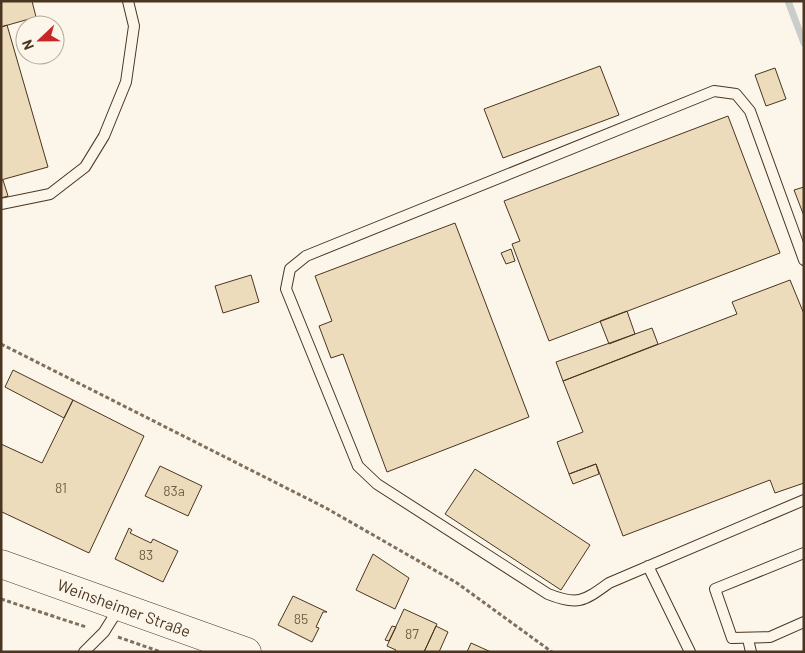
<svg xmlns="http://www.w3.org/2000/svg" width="805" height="653" font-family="Barlow,sans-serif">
	<rect width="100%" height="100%" fill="#fbf6e9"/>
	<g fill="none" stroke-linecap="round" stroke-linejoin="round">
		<!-- stream -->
		<path stroke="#c9cecd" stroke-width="7" d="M 788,1 L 804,43"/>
	</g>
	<!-- building -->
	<path fill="#ecdcbc" stroke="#4a3520" d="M 1,1 L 32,1 L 36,17 L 1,27 Z
		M 7,25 L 48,167 L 1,180 L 1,27 Z
		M 600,66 L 619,115 L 503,158 L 484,109 Z
		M 775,68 L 786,99 L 766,106 L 755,75 Z
		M 728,116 L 780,253 L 549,341 L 512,244 L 520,241 L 504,201 Z
		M 1,180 L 3,180 L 8,196 L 1,198 Z
		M 804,187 L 804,216 L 794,190 Z
		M 455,223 L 529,417 L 387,472 L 343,354 L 331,358 L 319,326 L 332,321 L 315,276 Z
		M 511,249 L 515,261 L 506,264 L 501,253 Z
		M 251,275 L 259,302 L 223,313 L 215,286 Z
		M 790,280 L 804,314 L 804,483 L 775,493 L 770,480 L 623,536 L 596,464 L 569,474 L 557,442 L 583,432 L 563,381 L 737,314 L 732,302 Z
		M 627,311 L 635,334 L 609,344 L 600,321 Z
		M 652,328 L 658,344 L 563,381 L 556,362 Z
		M 13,370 L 73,400 L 64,418 L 5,387 Z
		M 73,400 L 144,436 L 89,553 L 2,512 L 1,514 L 1,444 L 42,463 Z
		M 596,464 L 599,474 L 573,484 L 569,474 Z
		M 160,466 L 202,486 L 188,516 L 145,496 Z
		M 475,469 L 590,545 L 561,590 L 445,514 Z
		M 129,528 L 132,530 L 130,533 L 151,543 L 153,539 L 178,551 L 163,582 L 115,559 Z
		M 373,554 L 409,578 L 395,609 L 356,590 Z
		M 293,596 L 327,612 L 323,612 L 316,627 L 319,628 L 312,642 L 278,625 Z
		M 404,609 L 437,624 L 424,652 L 395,652 L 396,650 L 387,646 Z
		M 392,626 L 396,627 L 389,641 L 385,640 Z
		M 436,626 L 448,632 L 439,652 L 424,652 Z
		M 471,643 L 491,652 L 467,652 Z"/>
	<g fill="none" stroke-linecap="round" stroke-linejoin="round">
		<defs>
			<path id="lane" d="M 1,204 L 50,194 L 85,167 L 104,136 L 126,82 L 134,26 L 128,1
				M 804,260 L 750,111 L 736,94 L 714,91 L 306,256 L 290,269 L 286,289 L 358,466 L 377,484 L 548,594 C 578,606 584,601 609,583 L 804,500
				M 804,553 L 715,589 L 732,638 L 770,637 L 804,622
				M 648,566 L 690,652
				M 748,639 L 751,652
				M 84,652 L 104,632 L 119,608"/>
			<path id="secondary" d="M 1,564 L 247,652"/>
		</defs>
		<!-- lane casing -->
		<use href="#lane" stroke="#4a3520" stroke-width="12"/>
		<!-- secondary casing -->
		<use href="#secondary" stroke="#4a3520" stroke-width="29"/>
		<!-- path -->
		<path stroke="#7f6f5c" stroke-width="3" stroke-dasharray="4 2.5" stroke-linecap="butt" d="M 1,344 L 326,508 L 457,583 L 552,652
			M 1,599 L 86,627
			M 118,637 L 161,652"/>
		<!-- lane -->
		<use href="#lane" stroke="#fbf6e9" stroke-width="10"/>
		<!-- secondary -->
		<use href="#secondary" stroke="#fbf6e9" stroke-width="28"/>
	</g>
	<g text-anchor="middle" stroke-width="4" stroke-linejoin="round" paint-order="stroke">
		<!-- number labels -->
		<g font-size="14" fill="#725f47">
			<text x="61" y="493">81</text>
			<text x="174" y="496">83a</text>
			<text x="146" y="560">83</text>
			<text x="301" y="624">85</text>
			<text x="412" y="639">87</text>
		</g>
		<!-- street labels -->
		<g font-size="16" fill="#4a3520" stroke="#fbf6e9">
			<text transform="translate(124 608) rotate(20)" y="6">Weinsheimer Straße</text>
		</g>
	</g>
	<!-- border -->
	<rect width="805" height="653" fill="none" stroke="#4a3520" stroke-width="5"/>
	<!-- north arrow -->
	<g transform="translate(40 40) rotate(248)"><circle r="24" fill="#fbf6e9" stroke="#b4a999"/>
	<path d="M0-4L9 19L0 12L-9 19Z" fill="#c62828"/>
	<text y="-8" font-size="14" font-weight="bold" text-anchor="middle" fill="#4a3520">N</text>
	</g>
</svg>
